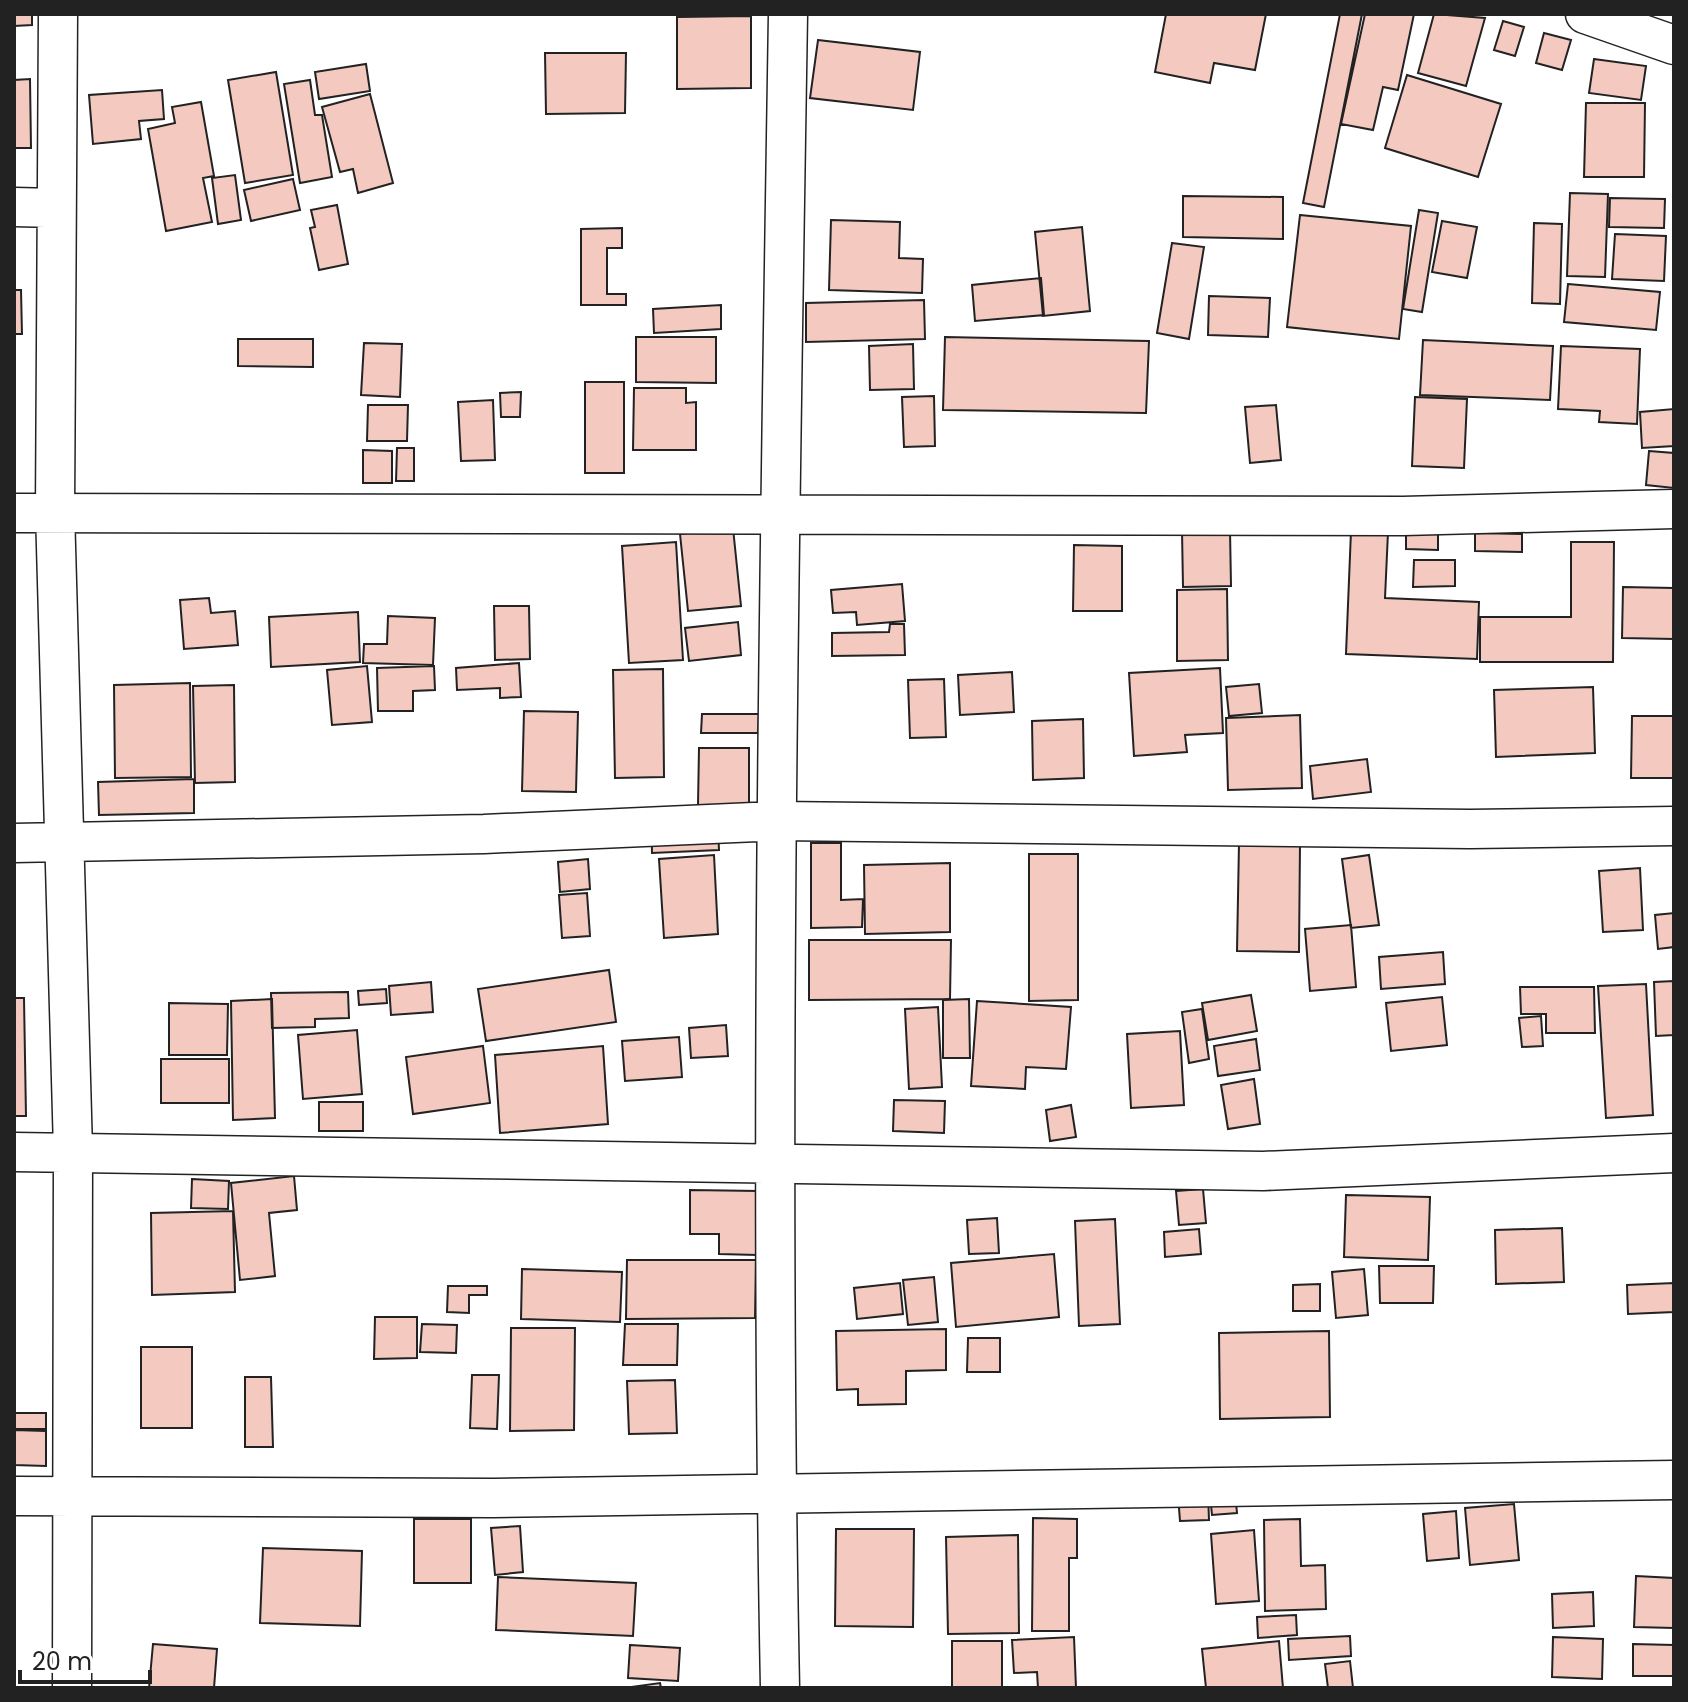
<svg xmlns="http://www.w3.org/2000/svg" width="1688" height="1702" font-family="Poppins,sans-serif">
	<rect width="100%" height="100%" fill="#fff"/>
	<!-- building -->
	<path fill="#f3c9c0" stroke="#222" stroke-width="2" d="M 14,14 L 32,14 L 32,25 L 14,26 Z
		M 1166,14 L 1266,14 L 1255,70 L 1214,63 L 1210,83 L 1155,72 Z
		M 1340,14 L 1362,14 L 1324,207 L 1303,203 Z
		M 1365,14 L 1414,14 L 1398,90 L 1383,87 L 1373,130 L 1341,124 Z
		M 1434,14 L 1485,18 L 1466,86 L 1418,73 Z
		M 751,16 L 751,88 L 677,89 L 677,17 Z
		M 1503,21 L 1524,27 L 1515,56 L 1494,50 Z
		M 1544,33 L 1571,40 L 1562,70 L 1536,63 Z
		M 818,40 L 920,52 L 913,110 L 810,98 Z
		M 545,53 L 626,53 L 625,113 L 546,114 Z
		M 1594,59 L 1646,66 L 1641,100 L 1589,93 Z
		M 366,64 L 370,91 L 319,99 L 315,72 Z
		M 276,72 L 293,175 L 245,183 L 228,80 Z
		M 1407,75 L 1501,104 L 1478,177 L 1385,148 Z
		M 30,79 L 31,148 L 14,148 L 14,80 Z
		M 310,80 L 315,115 L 322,115 L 332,177 L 300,183 L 284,84 Z
		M 162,90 L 164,119 L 139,121 L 141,139 L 93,144 L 89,95 Z
		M 370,94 L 393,183 L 358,193 L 353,169 L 340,172 L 322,107 Z
		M 201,102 L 214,176 L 203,178 L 212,222 L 166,231 L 148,129 L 175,123 L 172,107 Z
		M 1586,103 L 1645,103 L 1644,177 L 1584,177 Z
		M 235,175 L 241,220 L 218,224 L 212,178 Z
		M 293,179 L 300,210 L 251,221 L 244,190 Z
		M 1570,193 L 1608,194 L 1605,277 L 1567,276 Z
		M 1183,196 L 1283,197 L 1283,239 L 1183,237 Z
		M 1610,198 L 1665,199 L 1664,228 L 1609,227 Z
		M 337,205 L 348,264 L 319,270 L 310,228 L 315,227 L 311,210 Z
		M 1419,210 L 1438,213 L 1422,312 L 1403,309 Z
		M 1300,215 L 1411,226 L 1399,339 L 1287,327 Z
		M 831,220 L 900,222 L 899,258 L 923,259 L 922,293 L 829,290 Z
		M 1442,221 L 1477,227 L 1467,278 L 1432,272 Z
		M 1534,223 L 1562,224 L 1560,304 L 1532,303 Z
		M 1082,227 L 1090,311 L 1043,316 L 1035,232 Z
		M 622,228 L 622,248 L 607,248 L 607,294 L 626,294 L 626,305 L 581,305 L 581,229 Z
		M 1615,234 L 1666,236 L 1664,281 L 1612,279 Z
		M 1172,243 L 1204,247 L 1189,339 L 1157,333 Z
		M 1041,278 L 1044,315 L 975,321 L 972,285 Z
		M 1568,284 L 1660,292 L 1656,330 L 1564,322 Z
		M 14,290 L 21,290 L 22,334 L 14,334 Z
		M 1209,296 L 1270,298 L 1268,337 L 1208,335 Z
		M 924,300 L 925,339 L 806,342 L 806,303 Z
		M 721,305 L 721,329 L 654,333 L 653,309 Z
		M 636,337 L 716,337 L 716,383 L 636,382 Z
		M 945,337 L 1149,341 L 1146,413 L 943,410 Z
		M 238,339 L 313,339 L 313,367 L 238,366 Z
		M 1423,340 L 1553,346 L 1550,400 L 1420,395 Z
		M 364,343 L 402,344 L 400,397 L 361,395 Z
		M 913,344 L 914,389 L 870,390 L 869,346 Z
		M 1561,346 L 1640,349 L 1637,424 L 1599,422 L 1600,411 L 1558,409 Z
		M 585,382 L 624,382 L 624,473 L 585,473 Z
		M 634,388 L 686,388 L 686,403 L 696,402 L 696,450 L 633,450 Z
		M 521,392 L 520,417 L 501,417 L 500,393 Z
		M 934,396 L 935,446 L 904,447 L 902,397 Z
		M 1415,397 L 1467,399 L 1464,468 L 1412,466 Z
		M 493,400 L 495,460 L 461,461 L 458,402 Z
		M 368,405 L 408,405 L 407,441 L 367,441 Z
		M 1276,405 L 1281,460 L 1250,463 L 1245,407 Z
		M 1674,409 L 1674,446 L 1642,448 L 1640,412 Z
		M 397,448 L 414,448 L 414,481 L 396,481 Z
		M 363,450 L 392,451 L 392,483 L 363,483 Z
		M 1649,451 L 1674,453 L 1674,488 L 1646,485 Z
		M 733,528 L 741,606 L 688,611 L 680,534 Z
		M 1230,530 L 1231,586 L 1183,587 L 1182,531 Z
		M 1351,531 L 1388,532 L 1385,598 L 1479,602 L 1477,659 L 1346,654 Z
		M 1406,531 L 1438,532 L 1438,550 L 1406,549 Z
		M 1475,533 L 1522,534 L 1522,552 L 1475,551 Z
		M 676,542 L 683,660 L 629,663 L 622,546 Z
		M 1571,542 L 1614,542 L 1613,662 L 1480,662 L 1480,617 L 1571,617 Z
		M 1074,545 L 1122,546 L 1122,611 L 1073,611 Z
		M 1414,560 L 1455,560 L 1455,586 L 1413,587 Z
		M 902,584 L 905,621 L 857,625 L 856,612 L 833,613 L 831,590 Z
		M 1623,587 L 1674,588 L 1674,639 L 1622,638 Z
		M 1227,589 L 1228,660 L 1177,661 L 1177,590 Z
		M 209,598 L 211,613 L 235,611 L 238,645 L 184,649 L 180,600 Z
		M 494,606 L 529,606 L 530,659 L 495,660 Z
		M 358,612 L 360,662 L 271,667 L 269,617 Z
		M 388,616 L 435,618 L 433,665 L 363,663 L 364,644 L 387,644 Z
		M 738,622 L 741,655 L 689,661 L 685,628 Z
		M 890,624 L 904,624 L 905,655 L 832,656 L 832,633 L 889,632 Z
		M 519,663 L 521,697 L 500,698 L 500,688 L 457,690 L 456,668 Z
		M 367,666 L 372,722 L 332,725 L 327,670 Z
		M 434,666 L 435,690 L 413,691 L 413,711 L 378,711 L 377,668 Z
		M 1220,668 L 1223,733 L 1185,735 L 1187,752 L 1134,756 L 1129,673 Z
		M 663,669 L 664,777 L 615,778 L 613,670 Z
		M 1012,672 L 1014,712 L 960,715 L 958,675 Z
		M 944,679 L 946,737 L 910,738 L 908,680 Z
		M 190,683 L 191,777 L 115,778 L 114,685 Z
		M 1259,684 L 1262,713 L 1229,716 L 1226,687 Z
		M 234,685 L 235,782 L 195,783 L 193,686 Z
		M 1593,687 L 1595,753 L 1496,757 L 1494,690 Z
		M 524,711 L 578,712 L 576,792 L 522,791 Z
		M 702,714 L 759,714 L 758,733 L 701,733 Z
		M 1300,715 L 1302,788 L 1228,790 L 1226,718 Z
		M 1632,716 L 1674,716 L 1674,778 L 1631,778 Z
		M 1083,719 L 1084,778 L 1033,780 L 1032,721 Z
		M 699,748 L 749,748 L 749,805 L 698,805 Z
		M 1367,759 L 1371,792 L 1313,799 L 1310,766 Z
		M 194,779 L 194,813 L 99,815 L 98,782 Z
		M 717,808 L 719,850 L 652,853 L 651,811 Z
		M 811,843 L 841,843 L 841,900 L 863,899 L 862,927 L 811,928 Z
		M 1239,843 L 1300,843 L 1299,952 L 1237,951 Z
		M 1029,854 L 1078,854 L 1078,1000 L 1029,1001 Z
		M 714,855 L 718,934 L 664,938 L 659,859 Z
		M 1369,855 L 1379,925 L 1351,928 L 1342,859 Z
		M 588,859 L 590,889 L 560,892 L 558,862 Z
		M 950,863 L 950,932 L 865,934 L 864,865 Z
		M 1640,868 L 1643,930 L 1603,932 L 1599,871 Z
		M 587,893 L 590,936 L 562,938 L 559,895 Z
		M 1674,913 L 1674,947 L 1658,949 L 1655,915 Z
		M 1351,925 L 1356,987 L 1310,991 L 1305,929 Z
		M 809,940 L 951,940 L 950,999 L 809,1000 Z
		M 1443,952 L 1445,984 L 1381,989 L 1379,957 Z
		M 609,970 L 616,1022 L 486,1041 L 478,989 Z
		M 1674,981 L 1674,1035 L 1656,1036 L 1654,982 Z
		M 431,982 L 433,1012 L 391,1015 L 389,986 Z
		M 1646,984 L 1653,1115 L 1606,1118 L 1598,986 Z
		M 1520,987 L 1594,987 L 1595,1033 L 1546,1033 L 1546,1014 L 1521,1014 Z
		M 386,989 L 387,1003 L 359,1005 L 358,991 Z
		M 348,992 L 349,1018 L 315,1019 L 315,1027 L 272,1028 L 271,993 Z
		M 1251,995 L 1257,1031 L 1208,1040 L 1202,1003 Z
		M 1442,997 L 1447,1045 L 1391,1051 L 1386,1003 Z
		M 14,998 L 24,998 L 26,1116 L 14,1116 Z
		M 272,999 L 275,1118 L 233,1120 L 231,1001 Z
		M 969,999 L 970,1058 L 943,1058 L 943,1000 Z
		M 977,1001 L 1071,1007 L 1066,1069 L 1026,1067 L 1025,1089 L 971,1086 Z
		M 169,1003 L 228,1004 L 227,1055 L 169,1055 Z
		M 938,1007 L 942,1087 L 909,1089 L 905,1009 Z
		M 1202,1009 L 1209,1059 L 1189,1063 L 1182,1012 Z
		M 1541,1016 L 1543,1046 L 1522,1047 L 1519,1018 Z
		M 726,1025 L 728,1056 L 691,1058 L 689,1028 Z
		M 357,1030 L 362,1094 L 303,1099 L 298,1035 Z
		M 1180,1031 L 1184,1105 L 1131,1108 L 1127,1034 Z
		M 679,1037 L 682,1077 L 625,1081 L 622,1041 Z
		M 1256,1039 L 1260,1070 L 1218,1076 L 1214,1046 Z
		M 483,1046 L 490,1103 L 413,1114 L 406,1057 Z
		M 603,1046 L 608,1124 L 500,1133 L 495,1055 Z
		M 161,1059 L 229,1059 L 229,1103 L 161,1103 Z
		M 1254,1079 L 1260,1124 L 1228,1129 L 1221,1085 Z
		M 894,1100 L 945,1101 L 944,1133 L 893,1131 Z
		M 319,1102 L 363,1102 L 363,1131 L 319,1131 Z
		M 1071,1105 L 1076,1137 L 1050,1141 L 1046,1110 Z
		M 294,1176 L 297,1210 L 269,1213 L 275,1276 L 240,1280 L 231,1183 Z
		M 192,1179 L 229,1181 L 228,1209 L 191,1208 Z
		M 1203,1189 L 1206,1223 L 1179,1225 L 1176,1191 Z
		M 690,1190 L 759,1191 L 757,1255 L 719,1254 L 719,1234 L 690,1234 Z
		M 1346,1195 L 1430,1197 L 1428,1260 L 1344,1257 Z
		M 233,1211 L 235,1292 L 152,1295 L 151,1213 Z
		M 997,1218 L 999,1253 L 969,1254 L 967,1220 Z
		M 1115,1219 L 1120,1324 L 1079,1326 L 1075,1221 Z
		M 1562,1228 L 1564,1282 L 1496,1284 L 1495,1230 Z
		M 1199,1229 L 1201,1254 L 1165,1257 L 1164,1232 Z
		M 1054,1254 L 1059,1317 L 956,1327 L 951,1263 Z
		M 627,1260 L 756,1260 L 755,1318 L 626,1319 Z
		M 1379,1266 L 1434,1266 L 1433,1303 L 1380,1303 Z
		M 522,1269 L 622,1272 L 620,1322 L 521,1319 Z
		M 1364,1269 L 1368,1315 L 1336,1318 L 1332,1272 Z
		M 934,1277 L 938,1322 L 908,1325 L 903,1280 Z
		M 900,1283 L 903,1314 L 857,1319 L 854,1288 Z
		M 1674,1283 L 1674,1312 L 1628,1314 L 1627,1285 Z
		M 1320,1284 L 1320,1311 L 1293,1311 L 1293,1285 Z
		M 448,1286 L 487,1286 L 487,1295 L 469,1295 L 469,1313 L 447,1312 Z
		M 375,1317 L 417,1317 L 417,1358 L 374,1359 Z
		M 422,1324 L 457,1325 L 456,1353 L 420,1352 Z
		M 625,1324 L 678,1324 L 677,1365 L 623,1365 Z
		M 511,1328 L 575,1328 L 574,1430 L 510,1431 Z
		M 946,1329 L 946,1370 L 906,1371 L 906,1404 L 858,1405 L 858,1389 L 837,1390 L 836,1331 Z
		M 1329,1331 L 1330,1417 L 1220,1419 L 1219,1333 Z
		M 968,1338 L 1000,1338 L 1000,1372 L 967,1372 Z
		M 141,1347 L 192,1347 L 192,1428 L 141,1428 Z
		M 472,1375 L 499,1375 L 497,1429 L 470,1428 Z
		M 245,1377 L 271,1377 L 273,1447 L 245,1447 Z
		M 675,1380 L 677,1433 L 629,1434 L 627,1381 Z
		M 14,1413 L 46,1413 L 46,1429 L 14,1429 Z
		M 14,1430 L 46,1431 L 46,1466 L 14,1465 Z
		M 1235,1492 L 1237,1513 L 1212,1515 L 1210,1495 Z
		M 1208,1493 L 1209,1520 L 1180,1521 L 1178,1495 Z
		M 1514,1504 L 1519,1560 L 1470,1565 L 1465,1508 Z
		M 1456,1511 L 1459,1558 L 1427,1561 L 1423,1514 Z
		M 1033,1518 L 1077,1519 L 1077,1558 L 1069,1558 L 1069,1631 L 1032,1631 Z
		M 414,1519 L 471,1519 L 471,1583 L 414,1583 Z
		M 1300,1519 L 1301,1566 L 1325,1565 L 1326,1609 L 1265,1611 L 1264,1520 Z
		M 520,1526 L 523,1572 L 495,1575 L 491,1528 Z
		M 836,1529 L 914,1529 L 913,1627 L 835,1626 Z
		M 1254,1530 L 1259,1601 L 1216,1604 L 1211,1534 Z
		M 1018,1535 L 1019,1633 L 948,1634 L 946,1537 Z
		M 263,1548 L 362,1551 L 360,1626 L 260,1623 Z
		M 1636,1576 L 1674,1578 L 1674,1628 L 1634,1627 Z
		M 498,1577 L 636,1583 L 633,1636 L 496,1630 Z
		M 1593,1592 L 1594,1626 L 1553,1628 L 1552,1594 Z
		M 1296,1615 L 1297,1635 L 1258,1638 L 1257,1617 Z
		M 1350,1636 L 1351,1656 L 1289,1660 L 1288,1639 Z
		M 1074,1637 L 1076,1688 L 1038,1688 L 1037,1672 L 1014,1673 L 1012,1640 Z
		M 1553,1637 L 1603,1639 L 1602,1679 L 1552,1677 Z
		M 952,1641 L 1002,1641 L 1002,1688 L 952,1688 Z
		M 1279,1641 L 1283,1688 L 1206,1688 L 1202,1649 Z
		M 153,1644 L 217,1649 L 214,1688 L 149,1688 Z
		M 1633,1644 L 1674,1645 L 1674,1676 L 1633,1676 Z
		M 630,1645 L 680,1648 L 678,1681 L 628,1678 Z
		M 1350,1661 L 1353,1688 L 1328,1688 L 1325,1664 Z
		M 660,1683 L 661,1688 L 624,1688 Z"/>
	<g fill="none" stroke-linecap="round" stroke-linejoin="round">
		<defs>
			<path id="minor" d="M 58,14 L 55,511 L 73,1150 L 72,1688
				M 1585,14 L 1674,45
				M 14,207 L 56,208
				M 14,513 L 1403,516 L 1674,509
				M 14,843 L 484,834 L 778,821 L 1470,829 L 1674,826
				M 14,1152 L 1263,1171 L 1674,1153
				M 14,1496 L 493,1498 L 1674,1480
				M 780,1688 C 769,1130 779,572 788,14"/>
		</defs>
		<!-- minor casing -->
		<use href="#minor" stroke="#222" stroke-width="41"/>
		<!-- minor -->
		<use href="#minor" stroke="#fff" stroke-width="38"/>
	</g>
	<!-- border -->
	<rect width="1688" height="1702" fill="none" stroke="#222222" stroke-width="32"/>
	<!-- scale -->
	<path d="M20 1670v12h130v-12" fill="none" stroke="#222222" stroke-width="4"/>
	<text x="32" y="1670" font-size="24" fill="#222222" stroke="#ffffff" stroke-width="6" paint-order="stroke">20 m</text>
</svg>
